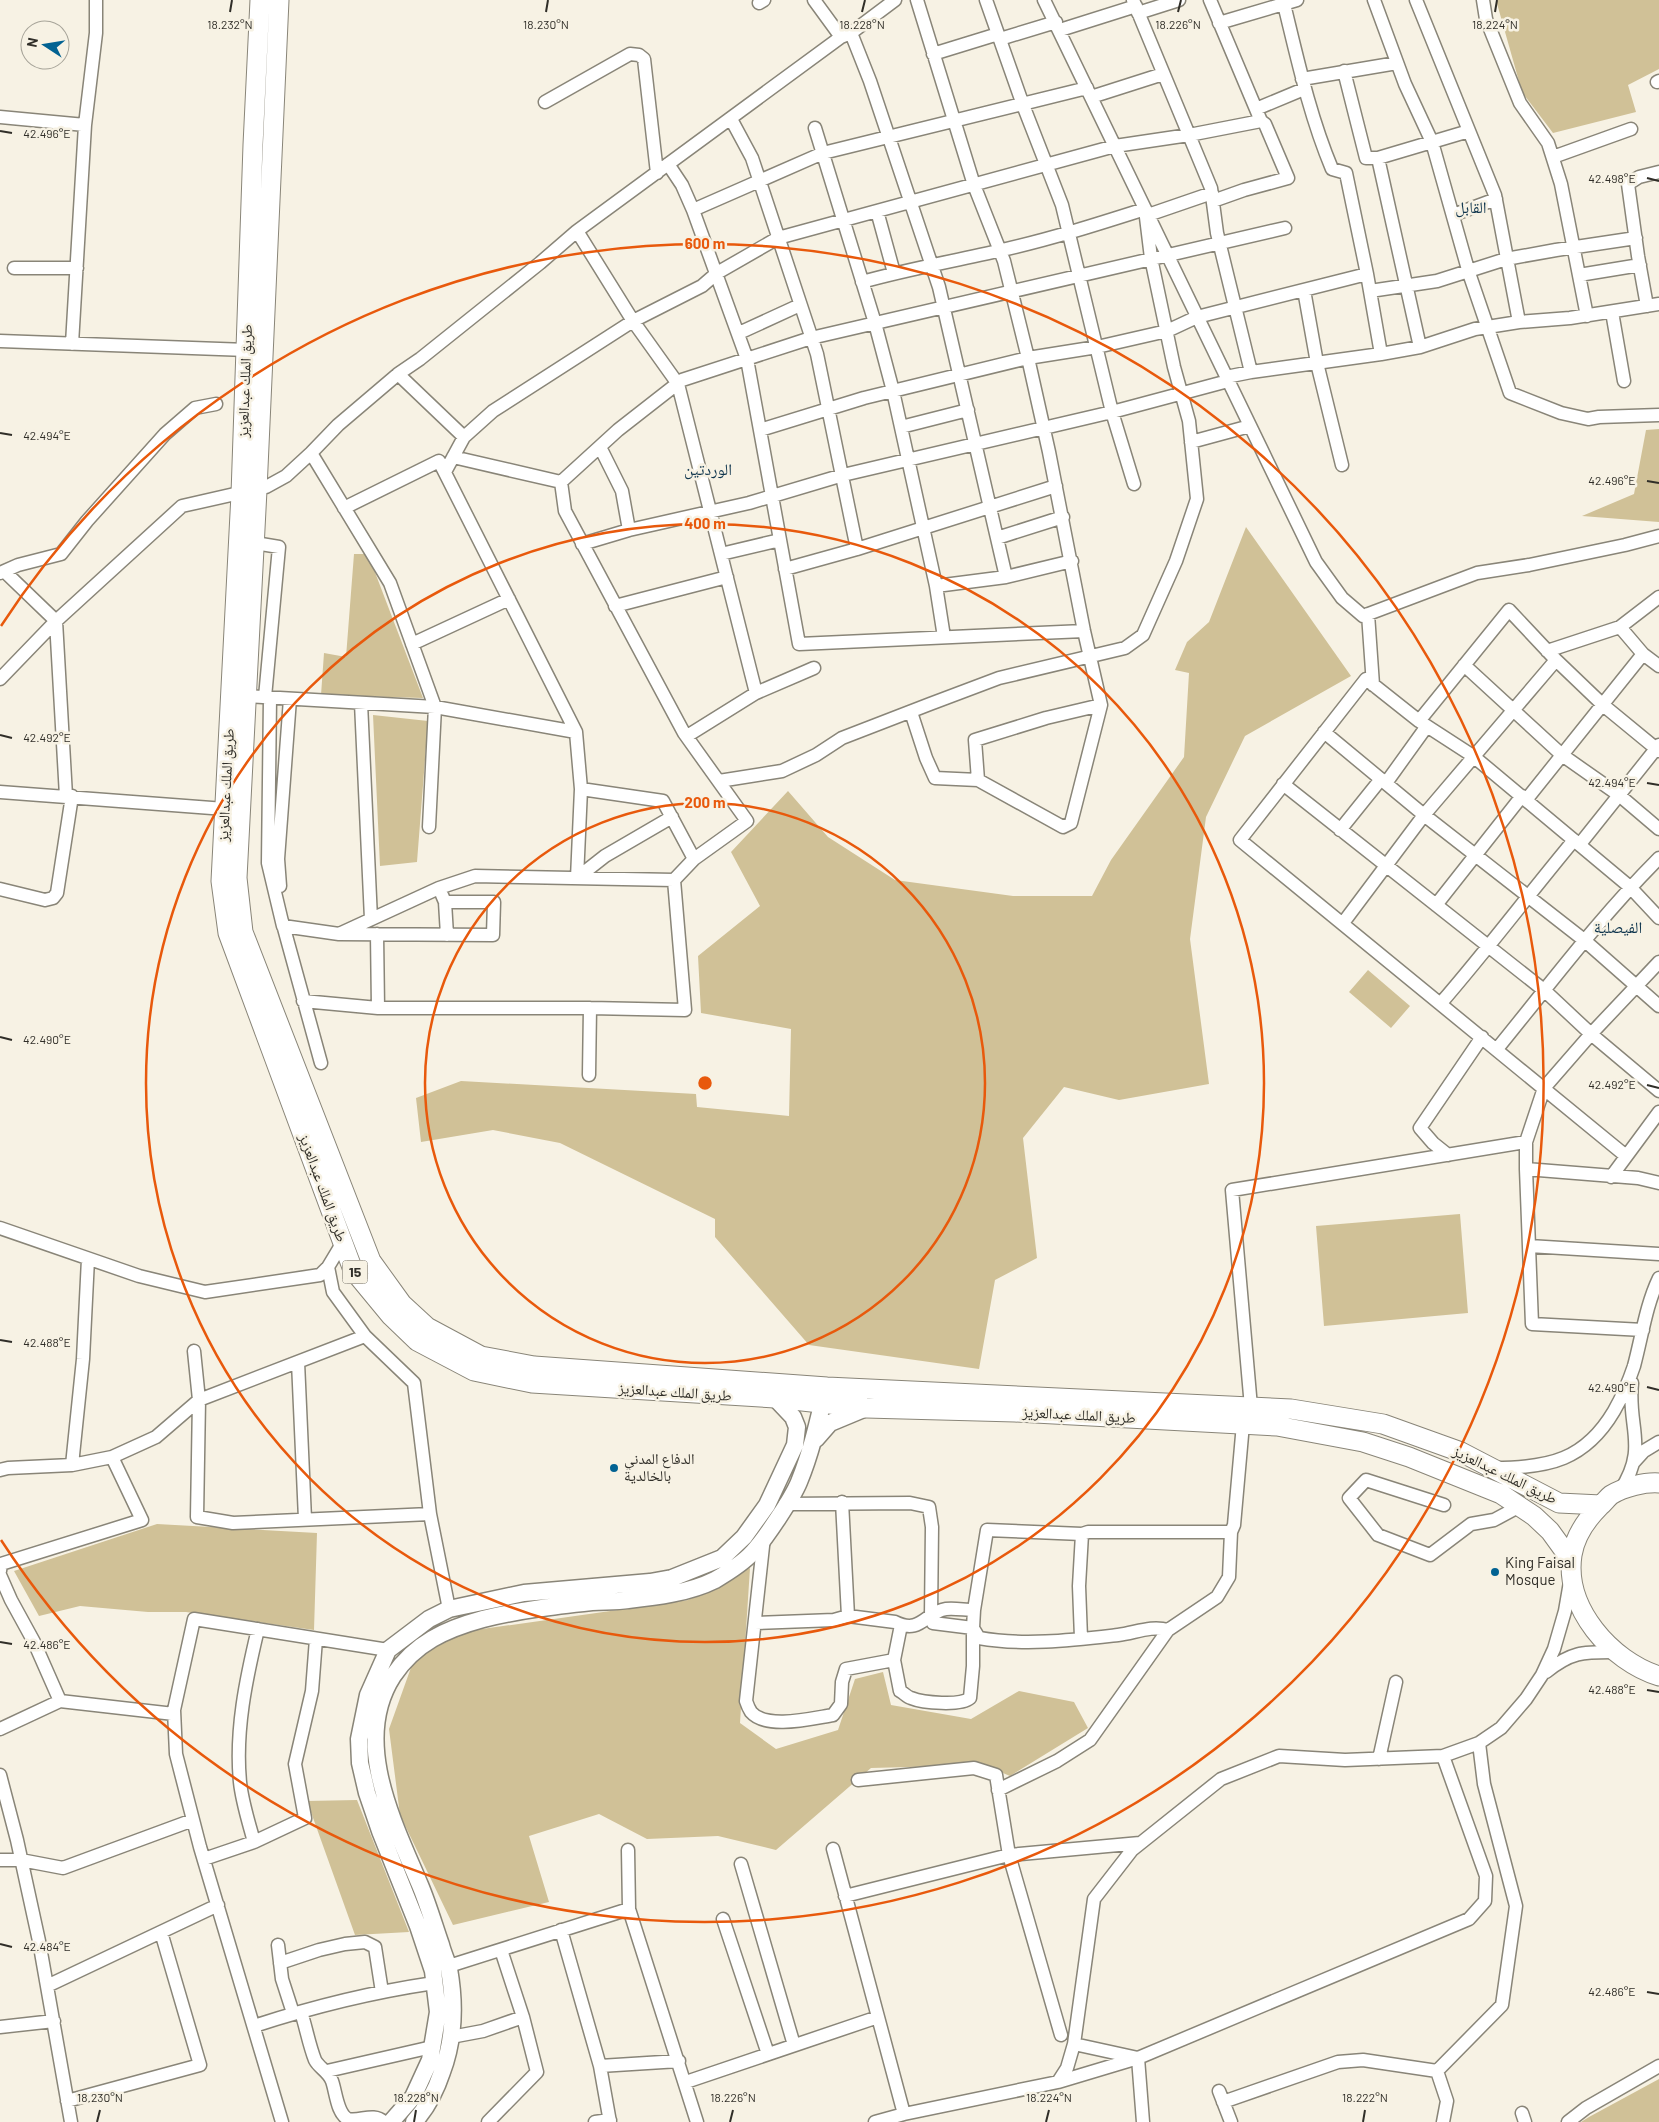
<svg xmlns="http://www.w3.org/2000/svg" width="1659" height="2122" font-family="Barlow,'Noto Naskh Arabic',sans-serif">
	<rect width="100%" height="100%" fill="#f7f2e4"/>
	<!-- green -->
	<path fill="#d0c197" d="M 1496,0 L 1659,0 L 1659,69 L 1628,85 L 1636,112 L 1553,133 L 1522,92 Z
		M 1659,429 L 1659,522 L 1582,516 L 1634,494 L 1646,430 Z
		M 1246,527 L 1351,676 L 1245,736 L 1206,817 L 1190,939 L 1209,1084 L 1119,1100 L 1064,1087 L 1023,1138 L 1037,1258 L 995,1280 L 979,1369 L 809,1345 L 715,1237 L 715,1219 L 560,1143 L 493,1130 L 421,1142 L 416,1098 L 461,1081 L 696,1094 L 697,1107 L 789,1116 L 791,1029 L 701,1013 L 698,956 L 760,906 L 731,852 L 788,791 L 828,837 L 895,880 L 1013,896 L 1092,896 L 1111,860 L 1184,757 L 1189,673 L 1175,670 L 1187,642 L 1209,622 Z
		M 354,554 L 368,554 L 423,698 L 321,695 L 324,653 L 346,657 Z
		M 373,715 L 428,721 L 417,862 L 380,866 Z
		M 1368,970 L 1410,1006 L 1391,1028 L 1349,992 Z
		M 1460,1214 L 1468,1313 L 1324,1326 L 1316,1226 Z
		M 157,1524 L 317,1533 L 314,1630 L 186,1612 L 148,1612 L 80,1606 L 39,1616 L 14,1571 Z
		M 750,1568 L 740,1723 L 776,1749 L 838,1730 L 855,1679 L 883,1672 L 891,1705 L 971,1719 L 1019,1691 L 1074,1702 L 1088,1728 L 1010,1776 L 984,1765 L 871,1768 L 776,1850 L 718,1836 L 647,1839 L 599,1814 L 529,1836 L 549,1902 L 453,1925 L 400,1815 L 389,1729 L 413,1662 L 454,1633 L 688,1600 Z
		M 357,1800 L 409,1932 L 355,1935 L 307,1801 Z
		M 1659,2079 L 1659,2122 L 1581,2122 L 1589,2117 Z"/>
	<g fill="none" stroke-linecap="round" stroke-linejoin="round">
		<defs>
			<path id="minor" d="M 814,0 L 841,37
				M 986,0 L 1023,105 L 1062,205 L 1112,412 L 1134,484
				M 1044,0 L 1316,562 L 1342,598 L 1363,616 L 1477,573 L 1529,565 L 1625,545 L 1659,536
				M 1133,0 L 1211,188 L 1217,233 L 1251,372
				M 1210,0 L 1261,121 L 1265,124 L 1288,178 L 1244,190 L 1213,201
				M 1283,0 C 1297,57 1309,114 1332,169 L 1346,173 L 1367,274 L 1381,354
				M 1374,0 L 1405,84 L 1432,142 L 1469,273 L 1510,393 L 1561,413 L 1588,419 L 1599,417 L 1659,415
				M 1416,0 L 1495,195 L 1519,322
				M 1483,0 L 1486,19 L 1520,103 L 1548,143 L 1561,184 L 1587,316
				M 759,3 L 764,0
				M 1138,13 L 1179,0
				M 1219,23 L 1297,0
				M 1060,30 L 1136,6
				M 851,33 L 870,81 L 939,287 L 1006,577 L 1072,561
				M 1000,39 L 1056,22
				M 933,54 L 998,34
				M 1344,71 L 1366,158 L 1378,158 L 1469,131
				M 1302,79 L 1397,63
				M 1657,82 L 1659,81
				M 1091,97 L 1163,74
				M 545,102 L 630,54 L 639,55 L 644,59 L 657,173
				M 1256,109 L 1304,89
				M 0,117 L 85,125 L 72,344
				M 731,119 L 752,158 L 817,354 L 857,549
				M 85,125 L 96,33 L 96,0
				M 815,128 L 875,323 L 893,391 L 936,586 L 944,637
				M 1553,157 L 1631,129
				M 1378,158 L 1420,347
				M 668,164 L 682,185 L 693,210 L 747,359 L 799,644 L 1084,631
				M 693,210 L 823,153 L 1087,88
				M 877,211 L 894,273
				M 1148,215 L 1212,193
				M 1453,215 L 1496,199
				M 577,231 L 633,321 L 678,384 L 756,693
				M 14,268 L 77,268
				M 1579,275 L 1640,265
				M 1304,290 L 1317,363 L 1342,465
				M 1370,291 L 1437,281 L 1506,259 L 1556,250 L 1636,238
				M 1647,306 L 1638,256 L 1628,184 L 1639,177 L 1659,172
				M 1612,312 L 1624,381
				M 739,333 L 800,305
				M 0,341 L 247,350
				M 398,374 L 464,437
				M 1226,377 L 1251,372 L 1381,354 L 1420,347 L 1475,329 L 1519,322 L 1570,318 L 1659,304
				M 901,427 L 968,410
				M 760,430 L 864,398 L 1028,358 L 1097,347 L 1167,331 L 1197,317 L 1367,274
				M 1191,442 L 1250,426
				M 600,447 L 622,491 L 629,530
				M 311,453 L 390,583 L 435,707 L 429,827
				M 453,457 L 561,482
				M 445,472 L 464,437 L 493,411 L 633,321 L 702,286 L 717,273 L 778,238 L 1115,146 L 1189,135 L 1261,121
				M 344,508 L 439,461 L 576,732 L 581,789 L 577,878
				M 997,538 L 1063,517
				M 255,543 L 279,547 L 265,697
				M 582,544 L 629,530 L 749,503 L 843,475 L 1112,412 L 1228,381
				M 721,554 L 780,540
				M 785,569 L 857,549 L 1056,486
				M 5,572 L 56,621 L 66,796
				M 0,573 L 18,565 L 61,554 L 87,521 L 165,434 L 195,408 L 216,404
				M 936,586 L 1006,577
				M 615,606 L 727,577
				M 1368,614 L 1373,685
				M 1620,627 L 1643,654 L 1659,666
				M 412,644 L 509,599
				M 1547,651 L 1620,627 L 1659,597
				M 1464,665 L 1562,755 L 1619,795 L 1659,829
				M 0,679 L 56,621 L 182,506 L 266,487 L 286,476 L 311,453 L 338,425 L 398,374 L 420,359 L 540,263 L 577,231 L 841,37 L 851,33 L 895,0
				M 247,696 L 435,707 L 576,732
				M 270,698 L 268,863 L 283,926 L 339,934 L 493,935 L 494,902 L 445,902
				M 361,703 L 371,919
				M 911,712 L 926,758 L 935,778 L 978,780 L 1063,827 L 1071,823 L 1101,705 L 1084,631 L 1049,452 L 1028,358 L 1004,261 L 974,185 L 917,0
				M 1419,721 L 1509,610 L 1556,660
				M 1324,732 L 1424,815 L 1584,940 L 1659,1006
				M 687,736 L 756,693 L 814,668
				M 978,780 L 975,740 L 1046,718 L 1101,705
				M 719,781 L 782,771 L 816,755 L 842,738 L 930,704 L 999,678 L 1125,648 L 1143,635 L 1176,561 L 1197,499 L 1189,421 L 1174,367 L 1151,258 L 1145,209 C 1098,224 1051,239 1002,250 C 955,261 908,269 862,282
				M 1386,783 L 1427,726
				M 1283,784 L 1545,991 L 1591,1034 L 1659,1091
				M 581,789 L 663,801 L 694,859
				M 0,792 L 225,809
				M 1526,800 L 1643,654
				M 1340,830 L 1381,779
				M 1580,844 L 1659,745
				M 577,878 L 605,856 L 672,817
				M 280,886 L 278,859 L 290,699
				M 0,889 L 45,900 L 53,898 L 57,893 L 72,796
				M 442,895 L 445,902 L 447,935
				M 1436,905 L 1522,796
				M 282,921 L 321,1063
				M 1343,923 L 1424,815 L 1556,660 L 1603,705 L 1659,751
				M 339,934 L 439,888 L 475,876 L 674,880 L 694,859 L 747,821 L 684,733 L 565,511 L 561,482 L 618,430 L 682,380 L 811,338 L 1285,228
				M 377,934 L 378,1008
				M 303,1001 L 378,1008 L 590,1008 L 685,1010 L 674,880
				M 1441,1003 C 1487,950 1529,894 1574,840
				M 1497,1049 C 1550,984 1600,917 1659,858
				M 589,1075 L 590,1008
				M 1448,1155 L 1433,1143 L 1420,1128 L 1482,1037
				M 1626,1156 L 1240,840 L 1366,679 L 1419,721 L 1473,756 L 1630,887 L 1659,918
				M 1526,1169 L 1526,1142 L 1544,1088 L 1591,1034 L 1659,962
				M 1611,1177 L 1659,1112
				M 0,1228 L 139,1276 L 205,1292 L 320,1275 L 328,1267 L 333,1292 L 365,1336 L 414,1383 L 430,1514 L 449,1609
				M 1529,1246 L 1659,1254
				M 328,1267 L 343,1242
				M 1643,1330 L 1532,1324 L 1526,1169 L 1638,1178 L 1659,1183
				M 194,1351 L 199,1400 L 197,1517 L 233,1523 L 430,1514
				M 298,1362 L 305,1519
				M 1251,1407 L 1232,1190 L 1526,1142
				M 1634,1462 L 1644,1451 L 1659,1442
				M 72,1465 L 83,1359 L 88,1259
				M 1494,1468 C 1549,1468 1585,1460 1614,1411 C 1622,1397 1629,1381 1634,1366 C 1642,1336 1646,1305 1659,1278
				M 0,1470 L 8,1468 L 72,1465 L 112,1457 L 156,1437 L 199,1400 L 365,1336
				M 1620,1491 C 1649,1447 1627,1427 1632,1383
				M 842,1502 L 848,1616
				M 785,1504 L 910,1503 L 929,1507 L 932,1527 L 931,1616 L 933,1623 L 973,1628 L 973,1666 L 970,1698 C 961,1706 923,1703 911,1698 C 907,1697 904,1693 900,1691 L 894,1660
				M 1444,1505 L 1366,1480 L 1349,1498 L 1378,1535 L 1430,1555 L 1471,1524 L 1494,1520 L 1520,1506
				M 764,1537 L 746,1701 C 747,1704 749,1709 751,1712 C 766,1730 813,1718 833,1715 L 841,1704 L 842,1682 L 846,1669 L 894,1660 L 901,1625
				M 0,1571 L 1,1564 L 142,1520 L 112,1457
				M 0,1575 L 11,1600 L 34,1642 L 60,1701
				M 755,1623 L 834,1620 L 848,1616 L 895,1622 C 921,1635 925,1612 946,1609 C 955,1608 965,1610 974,1610
				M 1168,1630 C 1151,1625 1135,1633 1118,1635 C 1073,1640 1024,1646 979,1638 L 973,1628 L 974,1610 L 987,1530 L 1082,1534 L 1088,1532 L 1231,1532
				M 1081,1638 L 1079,1586 L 1082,1534
				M 1546,1672 C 1572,1651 1584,1652 1616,1652
				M 0,1729 L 60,1701 L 174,1714
				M 1379,1759 L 1396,1682
				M 0,1775 L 17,1840 L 39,1941 L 71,2122
				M 858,1780 L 974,1768 L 996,1775 L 1009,1855 L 1061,2035
				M 998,1790 L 1057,1761 L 1090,1740 L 1168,1630 L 1217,1597 L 1229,1577 L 1231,1532 L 1234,1525 L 1243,1424
				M 254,1842 L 305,1818 L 295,1764 L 312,1691 L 316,1639
				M 833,1849 L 904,2114
				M 628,1850 L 629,1909
				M 204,1859 L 254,1842 C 249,1823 242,1802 240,1782 C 235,1731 246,1679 258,1629
				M 0,1860 L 21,1860 L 63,1868 L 193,1820
				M 741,1864 L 794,2045
				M 845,1896 L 1009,1855 L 1140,1843
				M 723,1919 L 768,2054
				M 561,1930 L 600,2066 L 610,2122
				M 278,1945 L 282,1979 L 293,2013
				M 280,1963 L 319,1950 L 345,1944 L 365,1942 L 375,1947 L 382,1992
				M 449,1966 L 629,1909 L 697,2122
				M 47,1986 L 218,1905
				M 301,2012 C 306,2027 309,2045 315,2060 C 319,2068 328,2071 332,2081 C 336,2092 337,2114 348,2119 C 360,2122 373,2112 384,2122
				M 254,2026 C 312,2007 373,1992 434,1983
				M 0,2027 L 54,2021
				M 451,2037 L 483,2031 L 523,2017
				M 1074,2044 L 1138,2058 L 1143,2122
				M 600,2066 L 679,2061
				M 327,2071 L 432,2047
				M 1437,2071 L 1447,2101 L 1443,2122
				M 686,2082 L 878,2017
				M 1058,2082 L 1067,2068 L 1074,2044 L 1094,1899 L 1132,1850 L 1221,1779 L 1279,1756 L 1345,1760 L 1443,1756 L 1479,1743 L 1501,1728 L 1526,1699 L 1542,1675 L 1554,1649 L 1565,1611 L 1570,1582
				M 1219,2091 L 1231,2122
				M 67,2101 L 200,2065 L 161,1932
				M 1223,2102 L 1338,2062 L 1363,2060 L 1437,2071 L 1502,2005 L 1516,1906 L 1484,1784 L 1479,1743
				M 1522,2113 L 1525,2122
				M 282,2122 L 200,1847 L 176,1754 L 174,1710 L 194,1619 L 388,1650
				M 488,2122 L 537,2072 L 523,2017 L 501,1950
				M 595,2122 L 610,2120
				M 875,2122 L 904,2114 L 1058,2082 L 1138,2058 L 1469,1919 L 1485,1901 L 1486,1876 L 1443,1756
				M 1568,2122 L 1586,2108 L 1659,2066"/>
			<path id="major" d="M 816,1439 L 830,1423 L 866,1408
				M 391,2122 L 413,2097 L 430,2060 L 438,2012 L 433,1971 L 418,1926 L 380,1831 L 367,1793 L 360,1763 L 359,1739 L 368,1695 L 388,1650 L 429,1619 L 449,1609 L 524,1593 L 650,1582 L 672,1578 L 722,1558 L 744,1537 L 767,1505 L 795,1445 L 797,1427 L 793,1417 L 775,1398
				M 414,2122 C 427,2108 436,2090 442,2072 C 454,2040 455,2003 449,1969 C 447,1961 443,1953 441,1945 C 434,1925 428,1904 420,1885 C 394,1823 351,1741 393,1676 C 415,1643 446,1629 483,1619 C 519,1610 555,1606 592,1602 C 604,1601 616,1602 628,1600 C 656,1597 689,1593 715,1580 C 727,1573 744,1562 753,1552 C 765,1539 792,1499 799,1482 C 811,1453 818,1422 825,1392"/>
			<path id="highway" d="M 260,0 L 253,145 L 241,494 L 221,881 L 228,933 L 353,1270 L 391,1316 L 417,1341 L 474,1371 L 532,1383 L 775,1398 L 866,1408 L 1015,1412 L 1277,1426 L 1363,1442 L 1409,1457 L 1501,1494 L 1534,1516 L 1550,1531 L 1571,1560
				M 279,0 L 257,490 L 237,878 L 243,932 L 371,1261 L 402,1304 L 427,1327 L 481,1356 L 534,1366 L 827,1387 L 1291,1409 L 1383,1424 L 1461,1452 L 1559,1503 L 1601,1505
				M 1659,1483 C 1645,1482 1624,1487 1611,1495 C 1607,1498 1604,1503 1600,1506 C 1587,1519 1575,1536 1572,1555 C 1564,1608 1611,1661 1659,1676"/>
		</defs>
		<!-- minor casing -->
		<use href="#minor" stroke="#898578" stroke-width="15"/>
		<!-- major casing -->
		<use href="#major" stroke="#898578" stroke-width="19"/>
		<!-- highway casing -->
		<use href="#highway" stroke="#898578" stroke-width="21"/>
		<!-- minor -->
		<use href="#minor" stroke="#fff" stroke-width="12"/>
		<!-- major -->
		<use href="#major" stroke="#fff" stroke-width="16"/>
		<!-- highway -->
		<use href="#highway" stroke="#fff" stroke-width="19"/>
	</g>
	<!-- ticks -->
	<path fill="none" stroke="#302e28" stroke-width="2" d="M 230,12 L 232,0M 546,12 L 548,0M 862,12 L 865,0M 1178,12 L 1181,0M 1495,12 L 1497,0M 0,131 L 12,133M 1647,178 L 1659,181M 0,433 L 12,435M 1647,481 L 1659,483M 0,735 L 12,738M 1647,783 L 1659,785M 0,1037 L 12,1040M 1647,1085 L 1659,1088M 0,1340 L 12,1342M 1647,1387 L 1659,1390M 0,1642 L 12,1644M 1647,1690 L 1659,1692M 0,1944 L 12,1947M 1647,1992 L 1659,1994M 97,2122 L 100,2110M 414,2122 L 416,2110M 730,2122 L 733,2110M 1046,2122 L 1049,2110M 1363,2122 L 1365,2110"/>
	<!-- distance rings -->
	<g fill="none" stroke="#e8590c" stroke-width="2.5">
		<circle cx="705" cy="1083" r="280"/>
		<circle cx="705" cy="1083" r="559"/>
		<path d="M1 626A839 839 0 1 1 1 1540"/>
	</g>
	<!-- markers -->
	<g fill="#026292" stroke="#f7f2e4" stroke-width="2">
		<circle cx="614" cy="1468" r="5"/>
		<circle cx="1495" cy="1572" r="5"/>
	</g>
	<g text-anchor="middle" stroke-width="5" stroke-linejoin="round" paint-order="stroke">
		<!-- shield labels -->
		<rect fill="#f7f2e4" stroke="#6c6960" stroke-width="1" x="342.5" y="1260.5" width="25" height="23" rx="4"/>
		<g font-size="14" font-weight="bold" fill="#302e28">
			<text x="355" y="1277">15</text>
		</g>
		<!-- street labels -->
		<g font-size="15" fill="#302e28" stroke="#f7f2e4">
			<text transform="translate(245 381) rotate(-88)" y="5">طريق الملك عبدالعزيز</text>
			<text transform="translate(226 785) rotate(-87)" y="5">طريق الملك عبدالعزيز</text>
			<text transform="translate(323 1188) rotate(70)" y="5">طريق الملك عبدالعزيز</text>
			<text transform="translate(675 1392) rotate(4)" y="5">طريق الملك عبدالعزيز</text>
			<text transform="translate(1079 1415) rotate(3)" y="5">طريق الملك عبدالعزيز</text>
			<text transform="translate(1505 1475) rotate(26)" y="5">طريق الملك عبدالعزيز</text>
		</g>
		<!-- poi labels -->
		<g font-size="15" fill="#302e28" stroke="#f7f2e4" text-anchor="start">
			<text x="624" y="1464">الدفاع المدني<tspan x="624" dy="17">بالخالدية</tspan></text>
			<text x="1505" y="1568">King Faisal<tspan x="1505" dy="17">Mosque</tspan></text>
		</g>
		<!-- neighbourhood labels -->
		<g font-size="16" fill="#0f354d" stroke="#f7f2e4">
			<text x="1471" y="213">القابل</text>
			<text x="708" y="475">الوردتين</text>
			<text x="1618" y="933">الفيصلية</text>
		</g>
	</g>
	<g font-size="12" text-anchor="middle" fill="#302e28" stroke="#f7f2e4" stroke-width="5" stroke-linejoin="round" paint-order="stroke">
		<text x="230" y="29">18.232°N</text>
		<text x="546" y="29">18.230°N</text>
		<text x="862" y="29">18.228°N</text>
		<text x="1178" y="29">18.226°N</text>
		<text x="1495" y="29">18.224°N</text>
		<text x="47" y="138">42.496°E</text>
		<text x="1612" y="183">42.498°E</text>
		<text x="47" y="440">42.494°E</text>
		<text x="1612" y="485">42.496°E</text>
		<text x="47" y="742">42.492°E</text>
		<text x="1612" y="787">42.494°E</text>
		<text x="47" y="1044">42.490°E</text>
		<text x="1612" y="1089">42.492°E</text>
		<text x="47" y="1347">42.488°E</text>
		<text x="1612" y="1392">42.490°E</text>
		<text x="47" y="1649">42.486°E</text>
		<text x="1612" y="1694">42.488°E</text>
		<text x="47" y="1951">42.484°E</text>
		<text x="1612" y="1996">42.486°E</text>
		<text x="100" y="2102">18.230°N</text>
		<text x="416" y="2102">18.228°N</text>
		<text x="733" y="2102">18.226°N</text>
		<text x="1049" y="2102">18.224°N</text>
		<text x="1365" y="2102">18.222°N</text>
	</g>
	<circle cx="705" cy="1083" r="8" fill="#e8590c" stroke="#f7f2e4" stroke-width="2.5"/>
	<g font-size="15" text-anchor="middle" font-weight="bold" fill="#e8590c" stroke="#f7f2e4" stroke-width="5" stroke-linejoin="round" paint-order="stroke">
		<text x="705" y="249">600 m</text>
		<text x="705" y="529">400 m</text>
		<text x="705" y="808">200 m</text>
	</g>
	<!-- north arrow -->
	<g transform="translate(45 45) rotate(282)"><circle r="24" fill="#f7f2e4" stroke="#a7a499"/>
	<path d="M0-4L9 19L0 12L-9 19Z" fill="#026292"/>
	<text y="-8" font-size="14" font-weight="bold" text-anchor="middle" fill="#302e28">N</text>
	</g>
</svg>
